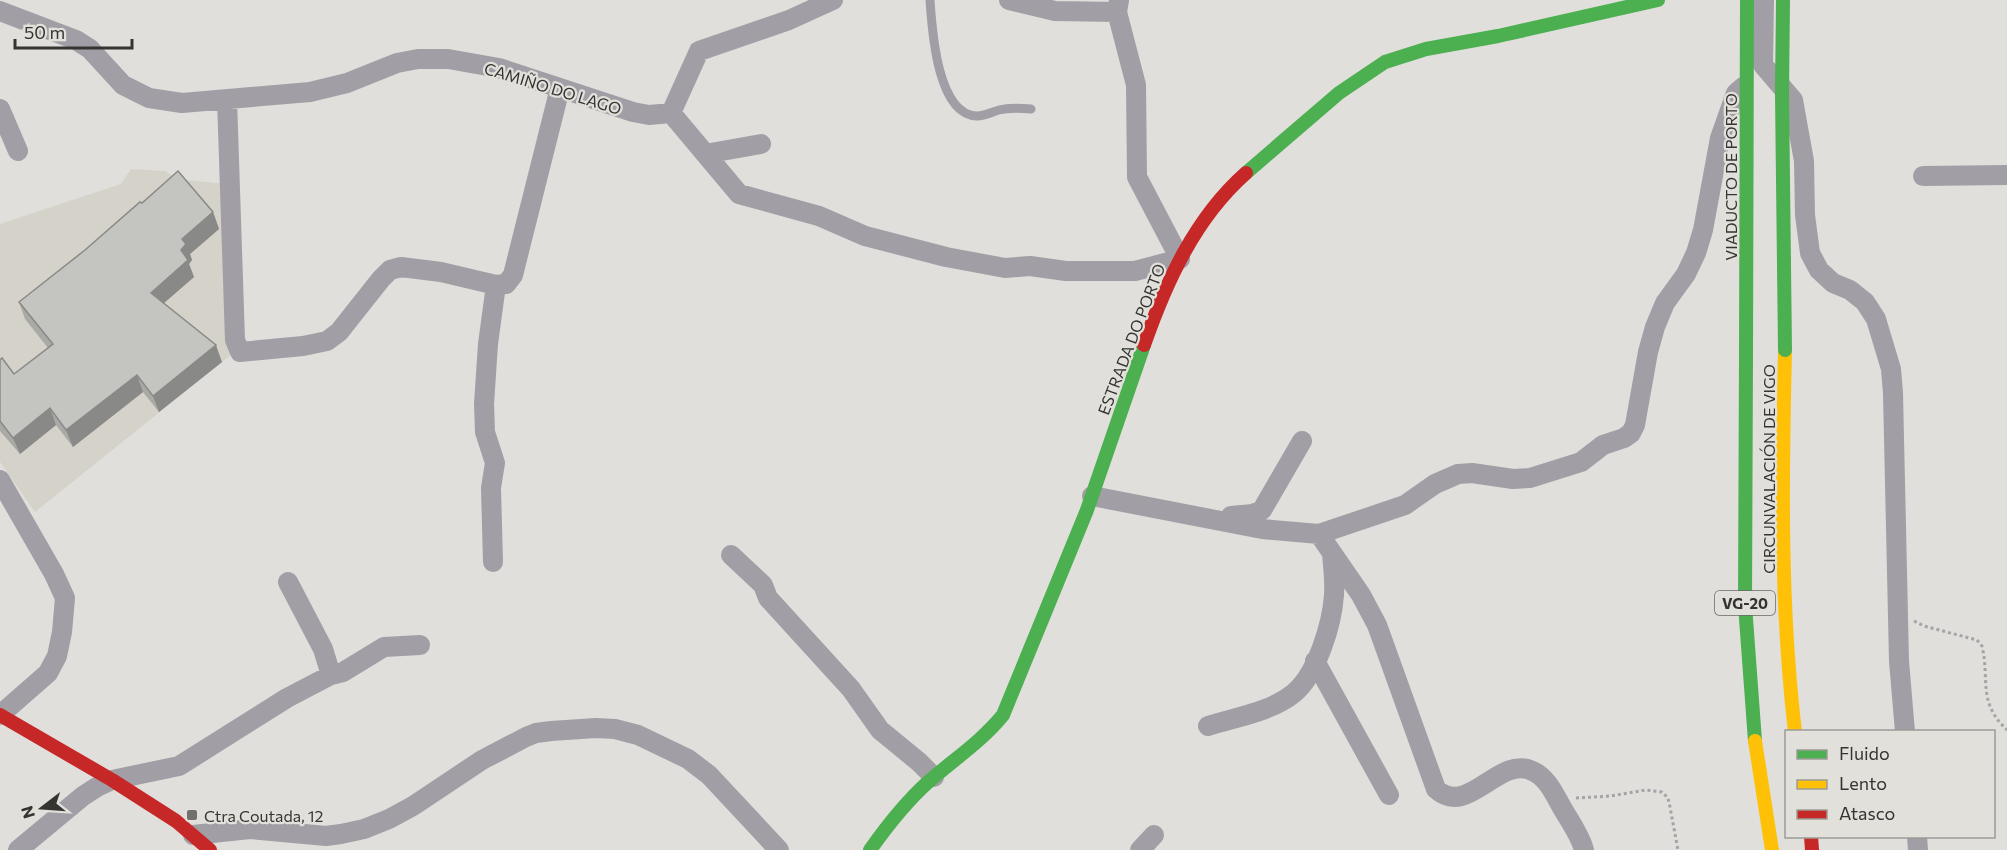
<svg xmlns="http://www.w3.org/2000/svg" width="2007" height="850" font-family="Commissioner,sans-serif">
	<rect width="100%" height="100%" fill="#e0dfdc"/>
	<!-- built -->
	<path fill="#d5d2c9" d="M 131,169 L 165,171 L 177,179 L 226,184 L 232,354 L 35,512 L 0,462 L 0,224 L 121,184 Z"/>
	<g fill="none" stroke-linecap="round" stroke-linejoin="round">
		<!-- path -->
		<path stroke="#a5a3a6" stroke-width="3" stroke-dasharray="3 3" stroke-linecap="butt" d="M 1914,621 L 1924,626 L 1977,640 L 1982,646 C 1990,679 1977,702 2007,730
			M 1576,798 L 1611,796 L 1646,790 L 1662,792 L 1668,798 L 1670,807 L 1678,850"/>
		<!-- lane -->
		<path stroke="#a29ea5" stroke-width="9" d="M 930,0 C 932,29 937,115 977,116 C 985,116 992,112 999,110 C 1010,107 1021,108 1031,109"/>
		<!-- street -->
		<path stroke="#a29ea5" stroke-width="20" d="M 1009,0 L 1055,11 L 1117,12
			M 1764,0 L 1763,65 L 1793,100 L 1804,161 L 1805,215 L 1810,253 L 1819,270 L 1833,283 L 1850,290 L 1865,302 L 1876,319 L 1891,369 L 1893,393 L 1899,661 L 1905,732
			M 0,11 L 76,40 L 90,49 L 123,85 L 149,98 L 182,103 L 310,92 L 347,83 L 397,63 L 418,59 L 448,59 L 499,68 L 633,112 L 649,115 L 671,113
			M 227,99 L 235,340 L 240,352 L 303,346 L 327,341 L 339,332 L 381,279 L 390,270 L 401,267 L 441,272 L 496,285 L 506,284 L 513,275 L 560,88
			M 0,109 L 18,151
			M 671,113 L 739,194 L 819,216 L 865,236 L 946,257 L 1005,268 L 1030,266 L 1066,271 L 1135,271 L 1180,259 L 1137,177 L 1136,85 L 1117,12 L 1119,0
			M 671,113 L 699,51 L 789,20 L 833,0
			M 705,154 L 761,144
			M 1923,176 L 2007,175
			M 0,480 L 54,574 L 65,598 L 62,632 L 57,656 L 48,673 L 0,715
			M 1092,496 L 1262,529 L 1319,534 L 1405,505 L 1435,484 L 1458,474 L 1472,473 L 1513,479 L 1530,478 L 1581,462 L 1603,445 L 1624,438 L 1631,433 L 1635,425 L 1648,352 L 1655,327 L 1665,303 L 1686,274 L 1696,253 L 1703,230 L 1720,138 L 1736,93 L 1743,87
			M 1231,516 L 1253,514 L 1262,510 L 1302,441
			M 1319,534 L 1361,595 L 1377,625 L 1436,789 C 1467,818 1498,757 1530,770 C 1545,775 1553,791 1560,804 C 1568,819 1580,834 1584,850
			M 731,555 L 763,585 L 768,598 L 851,689 L 880,730 L 919,762 L 934,777
			M 493,562 L 491,488 L 495,463 L 485,432 L 484,404 L 488,344 L 496,285
			M 1315,661 L 1389,795
			M 331,675 L 343,672 L 384,647 L 420,645
			M 1208,726 C 1236,717 1271,712 1294,693 C 1317,674 1332,624 1334,595 C 1335,581 1333,567 1332,553
			M 193,835 L 250,829 L 326,836 L 341,834 L 364,829 L 389,819 L 413,806 L 482,760 L 526,737 L 536,733 L 551,731 L 596,728 L 615,729 L 638,735 L 688,759 L 709,775 L 779,850
			M 1917,836 L 1918,850
			M 18,850 L 83,796 L 97,787 L 112,780 L 179,766 L 287,698 L 331,675 L 323,649 L 288,582
			M 1140,850 L 1154,835"/>
		<!-- fast -->
		<path stroke="#4caf50" stroke-width="14" d="M 1246,173 L 1339,93 L 1385,62 L 1426,49 L 1498,36 L 1658,0
			M 1746,354 L 1745,605 L 1755,741
			M 870,850 C 887,826 905,803 927,783 C 953,760 981,742 1003,715 L 1087,510 L 1144,345"/>
		<!-- slow -->
		<path stroke="#ffc107" stroke-width="14" d="M 1785,350 C 1782,478 1780,605 1795,732
			M 1755,741 L 1772,850"/>
		<!-- jam -->
		<path stroke="#c62828" stroke-width="14" d="M 1144,345 C 1166,282 1195,218 1246,173
			M 0,715 L 112,780 L 176,821 L 210,850
			M 1811,836 L 1812,850"/>
		<!-- fast-bridge -->
		<path stroke="#4caf50" stroke-width="14" d="M 1783,0 L 1782,94 L 1785,350
			M 1746,354 L 1747,0"/>
	</g>
	<!-- wall -->
	<path fill="#a9a9a6" d="M 142,203 L 213,212 L 219,229 L 190,254 L 192,260 L 189,264 L 194,277 L 164,303 L 222,362 L 159,412 L 143,392 L 73,447 L 56,425 L 20,454 L 0,431 L 0,360 L 14,374 L 48,348 L 25,319 L 19,302 L 85,250 Z"/>
	<!-- shaded-wall -->
	<path fill="#898987" d="M 213,212 L 219,229 L 190,254 L 192,260 L 189,264 L 194,277 L 157,309 L 151,293 L 181,250 L 182,239 Z
		M 216,345 L 222,362 L 159,412 L 153,396 Z
		M 137,375 L 143,392 L 73,447 L 66,430 Z
		M 50,408 L 56,425 L 20,454 L 13,438 Z"/>
	<!-- building -->
	<path fill="#c4c4c1" stroke="#898987" stroke-width="1.5" d="M 178,171 L 213,212 L 182,239 L 186,244 L 181,250 L 188,260 L 151,293 L 216,345 L 153,396 L 137,375 L 66,430 L 50,408 L 13,438 L 0,421 L 0,360 L 2,358 L 14,374 L 53,344 L 19,302 L 85,250 L 140,202 L 142,203 Z"/>
	<!-- markers -->
	<rect fill="#70706d" stroke="#e2e0da" stroke-width="2" x="186" y="809" width="12" height="12" rx="3"/>
	<g text-anchor="middle" dominant-baseline="central" stroke-width="4.5" stroke-linejoin="round" paint-order="stroke">
		<!-- shield labels -->
		<rect fill="#e2e0da" stroke="#686864" stroke-width="1.5" x="1715" y="591" width="60" height="24" rx="4.5"/>
		<g font-size="15" font-weight="bold" fill="#343431">
			<text x="1745" y="603">VG-20</text>
		</g>
		<!-- street labels -->
		<g font-size="16" fill="#343431" stroke="#e2e0da">
			<text transform="translate(553 88) rotate(17)">CAMIÑO DO LAGO</text>
			<text transform="translate(1730 177) rotate(-90)">VIADUCTO DE PORTO</text>
			<text transform="translate(1131 339) rotate(-69)">ESTRADA DO PORTO</text>
			<text transform="translate(1768 469) rotate(-90)">CIRCUNVALACIÓN DE VIGO</text>
		</g>
		<!-- poi labels -->
		<g font-size="16" fill="#343431" stroke="#e2e0da" text-anchor="start">
			<text x="204" y="815">Ctra Coutada, 12</text>
		</g>
	</g>
	<!-- legend -->
	<rect x="1785" y="730" width="210" height="108" fill="#e2e0da" stroke="#9c9b96" stroke-width="1.5"/>
	<rect x="1797" y="750" width="30" height="9" fill="#4caf50" stroke="#9c9b96" stroke-width="1.5"/>
	<text x="1839" y="760" font-size="18" fill="#343431">Fluido</text>
	<rect x="1797" y="780" width="30" height="9" fill="#ffc107" stroke="#9c9b96" stroke-width="1.5"/>
	<text x="1839" y="790" font-size="18" fill="#343431">Lento</text>
	<rect x="1797" y="810" width="30" height="9" fill="#c62828" stroke="#9c9b96" stroke-width="1.5"/>
	<text x="1839" y="820" font-size="18" fill="#343431">Atasco</text>
	<!-- north arrow -->
	<g transform="translate(42 808) rotate(253)" stroke="#e2e0da" stroke-width="4.5" paint-order="stroke">
	<path d="M0-4.5L10 22L0 15L-10 22Z" fill="#343431"/>
	<text y="-9" font-size="16" font-weight="bold" text-anchor="middle" fill="#343431">N</text>
	</g>
	<!-- scale -->
	<path d="M15 39v9h117v-9" fill="none" stroke="#343431" stroke-width="3"/>
	<text x="24" y="39" font-size="18" fill="#343431" stroke="#e2e0da" stroke-width="4.5" paint-order="stroke">50 m</text>
</svg>
